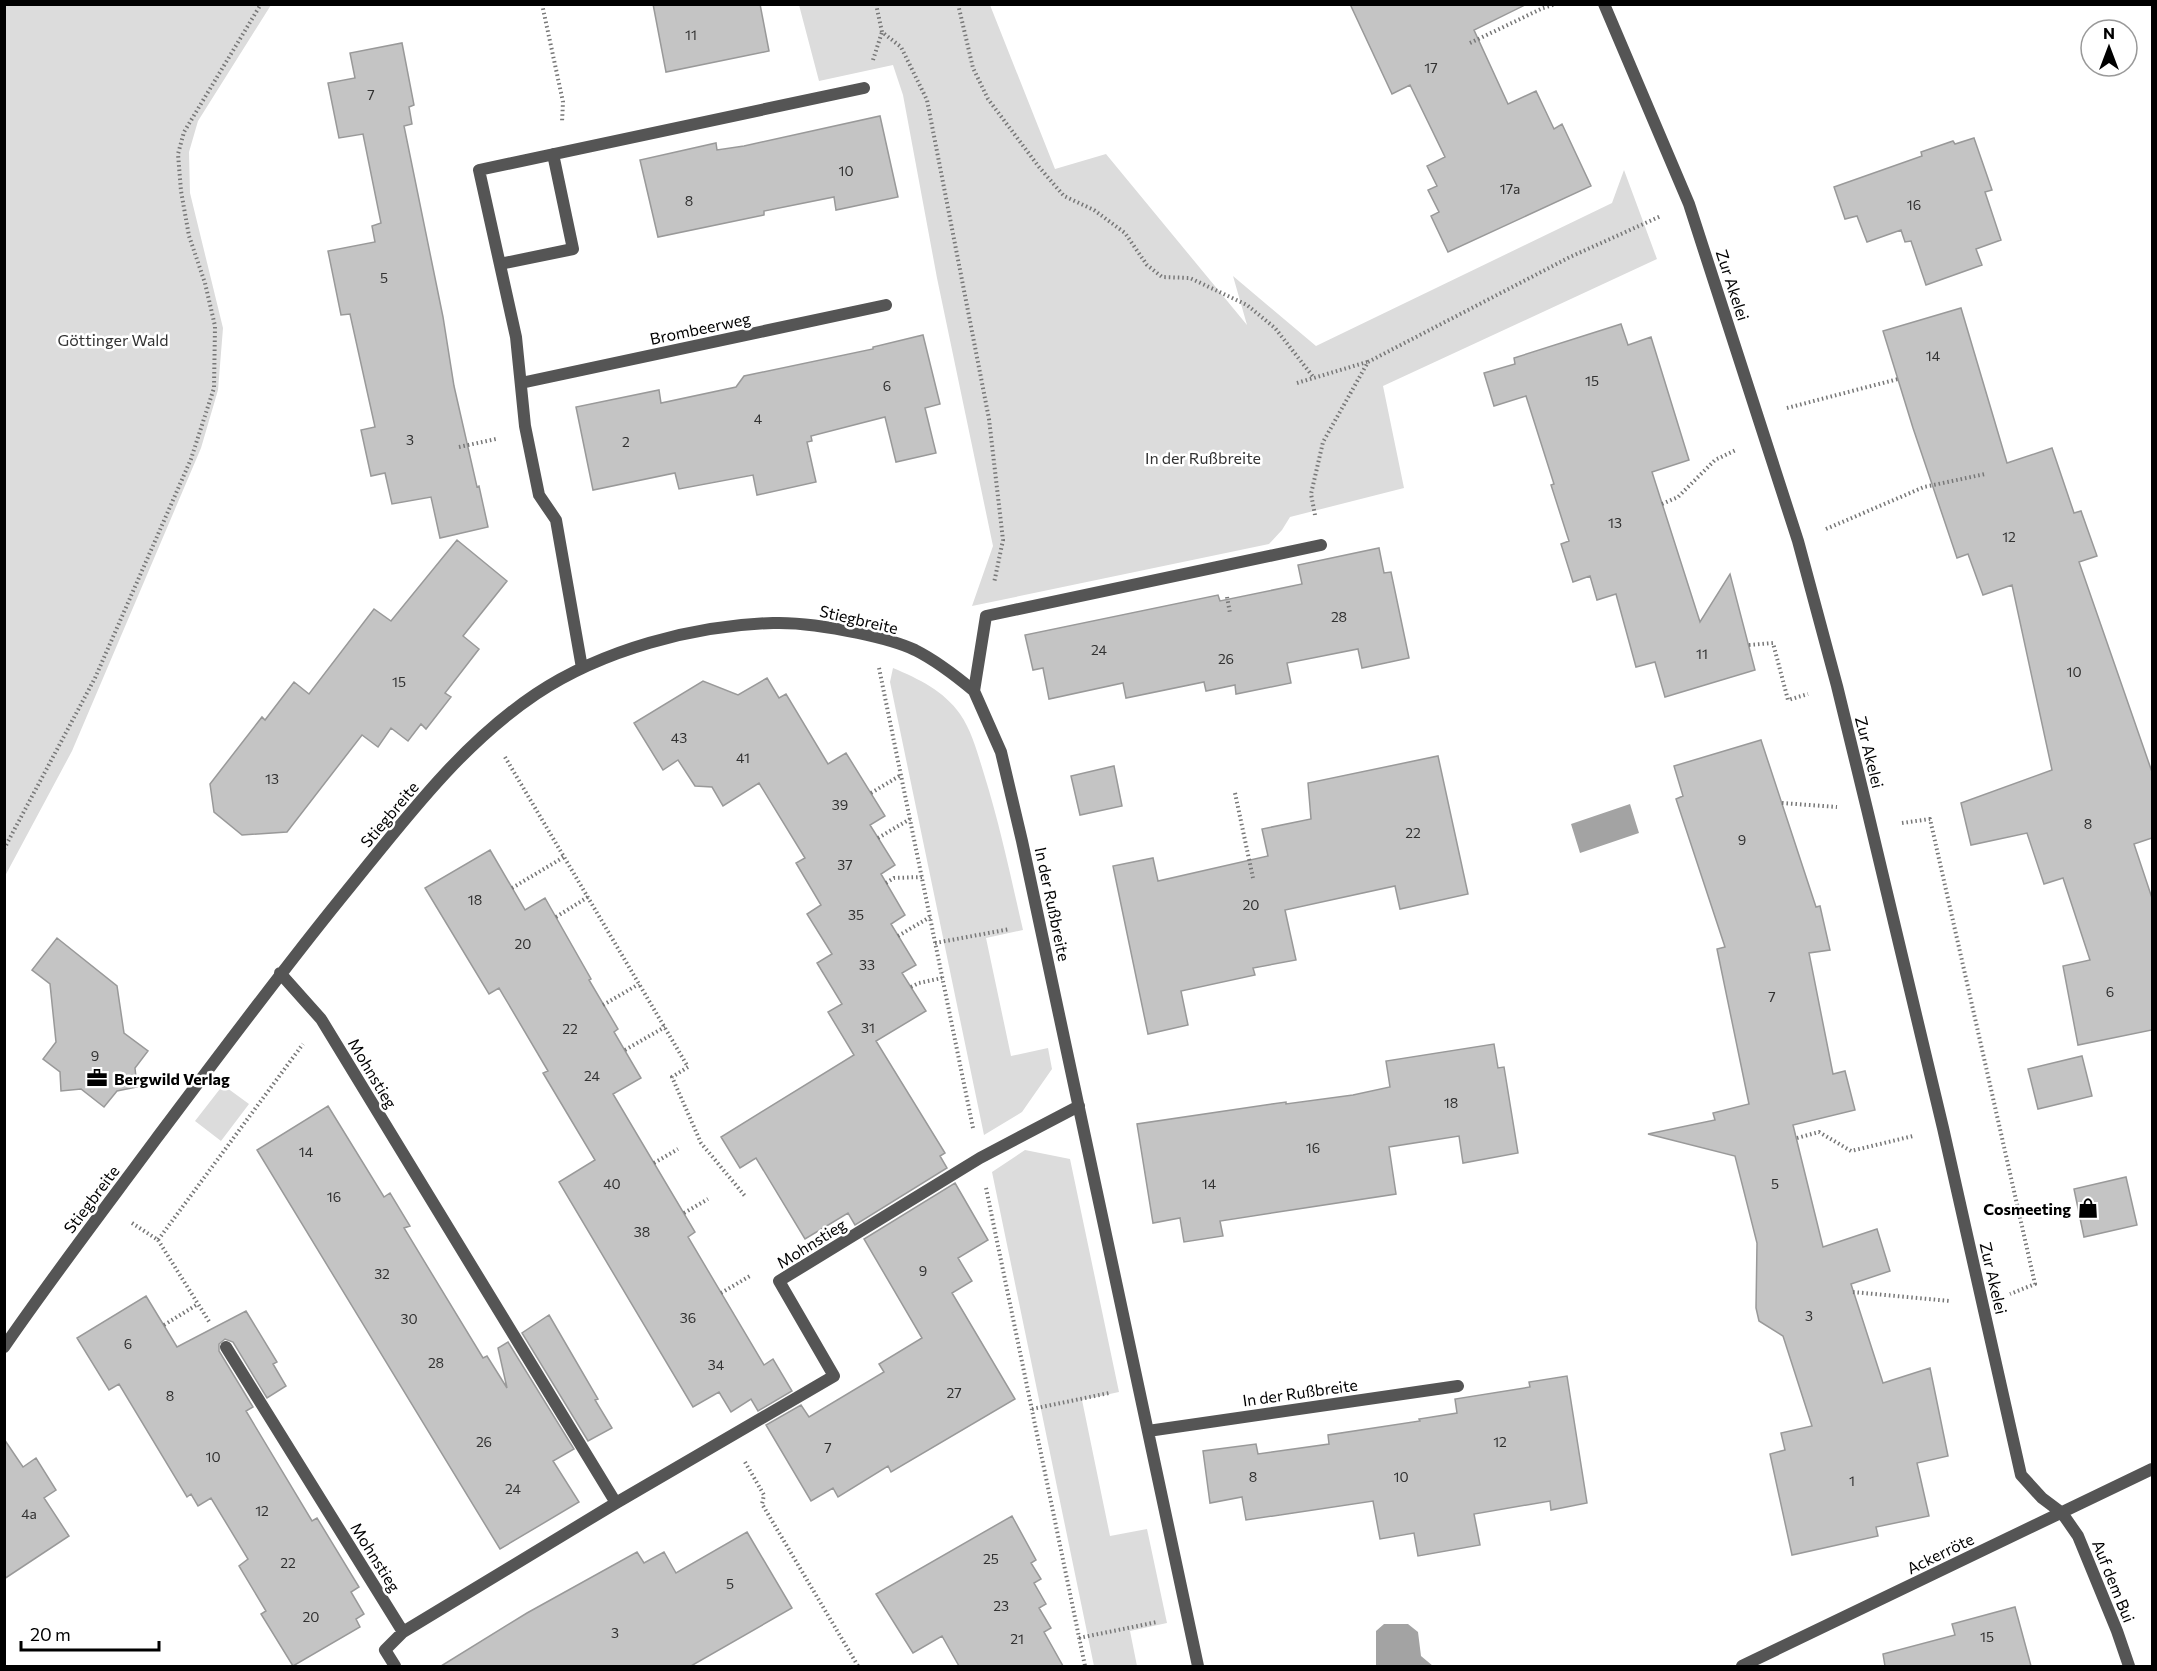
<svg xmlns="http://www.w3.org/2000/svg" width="2157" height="1671" font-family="Commissioner,sans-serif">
	<rect width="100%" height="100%" fill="#fff"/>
	<!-- green -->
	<path fill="#dcdcdc" d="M 5,4 L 271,5 L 198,121 L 189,152 L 190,193 L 223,328 L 218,390 L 201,448 L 72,751 L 5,876 Z
		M 799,5 L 990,5 L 1055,169 L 1106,154 L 1247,325 L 1233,276 L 1316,346 L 1612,203 L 1624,170 L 1657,259 L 1383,386 L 1404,488 L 1290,517 L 1282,530 L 1269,544 L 972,606 L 993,546 L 937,278 L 903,95 L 893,65 L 819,81 Z
		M 893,668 C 919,679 944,691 960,714 C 972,731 978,755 984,774 C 1000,825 1011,878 1023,930 L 986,938 L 1011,1056 L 1048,1048 L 1052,1069 L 1022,1112 L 984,1135 L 890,682 Z
		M 223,1085 L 249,1104 L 221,1141 L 195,1121 Z
		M 1025,1150 L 1070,1159 L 1119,1392 L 1082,1400 L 1110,1536 L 1147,1529 L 1167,1623 L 1130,1631 L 1137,1666 L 1094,1666 L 992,1172 Z"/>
	<!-- water -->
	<path fill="#a3a3a3" d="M 1630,804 L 1639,833 L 1580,853 L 1571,824 Z
		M 1384,1624 L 1408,1624 L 1418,1632 L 1421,1656 L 1433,1666 L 1376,1666 L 1376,1631 Z"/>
	<!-- building -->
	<path fill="#c4c4c4" stroke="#999" stroke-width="1.5" d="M 653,4 L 760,4 L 769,51 L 666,72 Z
		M 1350,4 L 1527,4 L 1474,30 L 1508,104 L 1536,91 L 1554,129 L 1562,124 L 1591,186 L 1448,252 L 1431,216 L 1439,212 L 1428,190 L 1437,186 L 1427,166 L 1445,157 L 1410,85 L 1392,94 Z
		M 402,43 L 414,105 L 409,107 L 412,124 L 404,126 L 443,317 L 454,386 L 477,487 L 479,486 L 488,527 L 440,538 L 431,497 L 392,504 L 385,473 L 371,476 L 361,430 L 375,427 L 350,314 L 341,315 L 328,251 L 375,242 L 372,226 L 381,223 L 363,134 L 339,138 L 328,83 L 355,78 L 350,53 Z
		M 880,116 L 898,197 L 836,210 L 834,197 L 764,211 L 764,215 L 658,237 L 640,160 L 716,143 L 717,150 L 744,146 Z
		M 1974,138 L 1992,190 L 1985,192 L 2001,240 L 1976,249 L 1982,265 L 1926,285 L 1911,241 L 1905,242 L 1901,230 L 1867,242 L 1857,216 L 1845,219 L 1834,187 L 1922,156 L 1921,152 L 1953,141 L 1955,144 Z
		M 1961,308 L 2007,463 L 2052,448 L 2074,513 L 2081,511 L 2097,556 L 2079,562 L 2152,772 L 2152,838 L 2134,844 L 2152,898 L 2152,1030 L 2078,1045 L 2063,966 L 2090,960 L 2063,878 L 2044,884 L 2027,833 L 1971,845 L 1961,803 L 2052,770 L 2012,585 L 1983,595 L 1968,554 L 1957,558 L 1913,428 L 1883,331 Z
		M 1621,324 L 1628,345 L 1651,337 L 1689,460 L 1652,472 L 1700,622 L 1730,574 L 1755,670 L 1665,697 L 1655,662 L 1636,667 L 1616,594 L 1597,600 L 1590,576 L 1573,582 L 1561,544 L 1569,541 L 1551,485 L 1554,484 L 1526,396 L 1494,406 L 1484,373 L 1515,364 L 1514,358 Z
		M 923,335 L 940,404 L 925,408 L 936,453 L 896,462 L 885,417 L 811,436 L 812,441 L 807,442 L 816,482 L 757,495 L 753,475 L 679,489 L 675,473 L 593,490 L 576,407 L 659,390 L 661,403 L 736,387 L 744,376 L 873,349 L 873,347 Z
		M 457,540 L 507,581 L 463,636 L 479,649 L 445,693 L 451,697 L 426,729 L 421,724 L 408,741 L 391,728 L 378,747 L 362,735 L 287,832 L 242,835 L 214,812 L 210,784 L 262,717 L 265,720 L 294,682 L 309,694 L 374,609 L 391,621 Z
		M 1379,548 L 1384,573 L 1391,572 L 1409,658 L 1362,668 L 1358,649 L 1287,663 L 1291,683 L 1236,694 L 1235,685 L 1206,691 L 1204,682 L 1126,698 L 1123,683 L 1049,699 L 1043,668 L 1033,670 L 1025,635 L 1218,595 L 1220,601 L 1302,584 L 1298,565 Z
		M 767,678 L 779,698 L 786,694 L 828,764 L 846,753 L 885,816 L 870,825 L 895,865 L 881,874 L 905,915 L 891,924 L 916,965 L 902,973 L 926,1011 L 876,1041 L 945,1153 L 940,1156 L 947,1168 L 855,1225 L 848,1213 L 805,1239 L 756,1158 L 740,1168 L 721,1137 L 854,1055 L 828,1012 L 842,1004 L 817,963 L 832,954 L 807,914 L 821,905 L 796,863 L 805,858 L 759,783 L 723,806 L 712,787 L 695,786 L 678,760 L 663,770 L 634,723 L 703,681 L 738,695 Z
		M 1761,740 L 1816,907 L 1820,906 L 1830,950 L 1809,953 L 1833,1074 L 1845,1071 L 1855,1110 L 1793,1125 L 1823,1247 L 1877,1229 L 1890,1271 L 1851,1284 L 1883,1383 L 1930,1368 L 1948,1456 L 1917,1463 L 1929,1516 L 1876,1527 L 1878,1536 L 1792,1555 L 1770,1454 L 1785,1450 L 1781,1433 L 1812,1426 L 1783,1336 L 1759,1321 L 1756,1308 L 1757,1243 L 1735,1156 L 1648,1134 L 1715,1120 L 1713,1113 L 1749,1104 L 1717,949 L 1725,947 L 1676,799 L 1683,796 L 1674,766 Z
		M 1438,756 L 1468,894 L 1400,909 L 1395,886 L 1285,910 L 1296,960 L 1253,968 L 1255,975 L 1181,991 L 1188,1025 L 1148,1034 L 1113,866 L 1153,858 L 1158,881 L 1268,856 L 1262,829 L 1311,819 L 1308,783 Z
		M 1114,766 L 1122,806 L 1080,815 L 1071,776 Z
		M 490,850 L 525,910 L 545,898 L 591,979 L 589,980 L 618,1029 L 614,1032 L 641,1078 L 613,1094 L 695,1232 L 688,1237 L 764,1365 L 773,1359 L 792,1391 L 758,1411 L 751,1399 L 731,1412 L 719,1392 L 693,1407 L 559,1182 L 595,1160 L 543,1073 L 548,1071 L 499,988 L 489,994 L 425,888 Z
		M 57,938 L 117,986 L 124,1033 L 148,1051 L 135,1068 L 137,1087 L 117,1091 L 104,1107 L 81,1089 L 61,1091 L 60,1072 L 43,1059 L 56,1042 L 50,984 L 32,970 Z
		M 1494,1044 L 1498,1068 L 1504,1067 L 1518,1153 L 1463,1163 L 1459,1136 L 1389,1147 L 1396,1194 L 1220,1221 L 1223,1236 L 1184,1242 L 1180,1218 L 1153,1223 L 1137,1124 L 1286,1102 L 1286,1104 L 1353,1095 L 1390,1087 L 1386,1061 Z
		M 2082,1056 L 2092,1096 L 2038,1109 L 2028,1069 Z
		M 328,1106 L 384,1197 L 390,1193 L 410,1226 L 404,1228 L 483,1358 L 487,1356 L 507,1388 L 498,1348 L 508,1342 L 574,1449 L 553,1461 L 579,1502 L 500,1549 L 257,1150 Z
		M 2126,1177 L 2137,1225 L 2084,1237 L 2074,1189 Z
		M 955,1183 L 988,1240 L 958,1258 L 972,1281 L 952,1293 L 1015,1399 L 891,1472 L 888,1466 L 838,1497 L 833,1488 L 811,1501 L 766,1425 L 801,1405 L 809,1417 L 884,1372 L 879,1364 L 922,1338 L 864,1239 Z
		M 146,1296 L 177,1347 L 246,1311 L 277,1362 L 273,1364 L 286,1386 L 267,1398 L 233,1342 L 225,1339 L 219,1344 L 219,1351 L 253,1407 L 246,1411 L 312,1521 L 317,1518 L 359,1587 L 351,1592 L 364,1614 L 356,1619 L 360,1627 L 293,1666 L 261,1614 L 266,1611 L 239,1566 L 248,1559 L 211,1498 L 198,1506 L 191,1494 L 187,1497 L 119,1384 L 109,1390 L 77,1338 Z
		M 549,1315 L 598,1399 L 595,1400 L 612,1428 L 588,1441 L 522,1333 Z
		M 1567,1376 L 1587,1503 L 1551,1510 L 1550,1501 L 1474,1514 L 1480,1545 L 1418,1556 L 1414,1533 L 1380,1539 L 1373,1501 L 1246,1520 L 1242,1497 L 1210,1503 L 1203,1451 L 1256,1444 L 1258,1454 L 1329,1444 L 1328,1435 L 1420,1421 L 1419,1419 L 1457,1413 L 1455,1399 L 1530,1387 L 1529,1382 Z
		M 4,1439 L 23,1467 L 36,1458 L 56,1490 L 44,1498 L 69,1536 L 4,1579 Z
		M 1012,1516 L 1036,1560 L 1031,1563 L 1041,1579 L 1034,1583 L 1046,1604 L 1039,1608 L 1051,1628 L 1044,1632 L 1063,1666 L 959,1666 L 942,1636 L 913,1653 L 876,1594 Z
		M 747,1532 L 792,1608 L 691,1666 L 441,1666 L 527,1613 L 637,1552 L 644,1563 L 664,1552 L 676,1573 Z
		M 2015,1607 L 2031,1666 L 1885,1666 L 1883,1654 L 1955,1635 L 1952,1624 Z"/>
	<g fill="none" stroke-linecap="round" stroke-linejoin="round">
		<!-- path -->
		<path stroke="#777" stroke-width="4" stroke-dasharray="1.5 3" stroke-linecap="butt" d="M 542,4 L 563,102 L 562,122
			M 876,4 L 882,32 L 901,47 L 927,100 L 989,419 L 1003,540 L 994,583
			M 958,4 L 973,68 L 988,99 L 1039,167 L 1064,196 L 1094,210 L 1125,233 L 1147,265 L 1162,277 L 1190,278 L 1247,305 L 1275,328 L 1314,378
			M 1470,43 L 1543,8 L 1556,4
			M 873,60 L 882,32
			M 1297,383 L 1367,362
			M 1787,408 L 1898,379
			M 459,447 L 496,439
			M 1662,504 L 1678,497 L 1715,460 L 1736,450
			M 1315,515 L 1311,494 L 1323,442 L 1368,362 L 1570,257 L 1661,216
			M 1826,529 L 1924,487 L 1985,474
			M 1227,597 L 1230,613
			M 1749,645 L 1773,643 L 1788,700 L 1808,694
			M 879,668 L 973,1128
			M 505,757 L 688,1067 L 672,1077 L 701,1143 L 745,1196
			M 871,793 L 901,775
			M 1235,793 L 1253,878
			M 1782,803 L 1837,807
			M 1902,823 L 1930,819 L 2035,1284 L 2010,1294
			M 878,838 L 910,819
			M 4,849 L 95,678 L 191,459 L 214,388 L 215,326 L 205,283 L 189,236 L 181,191 L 178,154 L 184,132 L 261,4
			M 886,883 L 894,878 L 922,877
			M 512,888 L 564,857
			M 556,917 L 588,897
			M 898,936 L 930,917
			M 935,943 L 1010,929
			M 911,987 L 919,983 L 942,978
			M 603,1005 L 639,984
			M 625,1050 L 665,1027
			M 1797,1138 L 1819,1132 L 1851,1151 L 1913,1136
			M 654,1163 L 678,1149
			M 986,1188 L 1085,1666
			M 684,1213 L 708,1199
			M 132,1223 L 158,1240 L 303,1044
			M 158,1240 L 210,1323
			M 1853,1292 L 1950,1301
			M 721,1293 L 750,1276
			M 164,1325 L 198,1304
			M 1032,1409 L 1109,1393
			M 745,1462 L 764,1495 L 762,1504 L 858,1666
			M 1079,1638 L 1157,1622"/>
		<!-- minor -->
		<path stroke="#555" stroke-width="12" d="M 1604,4 L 1689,204 L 1798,541 L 1837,686 L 1867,809 L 1943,1128 L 2021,1475 L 2042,1498 L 2062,1513 L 2078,1536 L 2117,1631 L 2129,1666
			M 500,264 L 573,249 L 553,154
			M 521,383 L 886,305
			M 582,668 L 556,520 L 539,495 L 525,426 L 516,337 L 479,170 L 864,88
			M 280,973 L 321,1019 L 616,1503
			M 4,1347 C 53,1276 105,1208 156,1139 C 217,1058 277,977 341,898 C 400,826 457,747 536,694 C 602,650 694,625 773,623 C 802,622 830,627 858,633 C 877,637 898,642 915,650 C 937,661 956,676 974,691
			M 226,1347 L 403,1632
			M 1148,1431 L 1458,1386
			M 395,1666 L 385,1650 L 403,1632 L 616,1503 L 834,1376 L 779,1281 L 980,1158 L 1079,1106
			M 1198,1666 L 1022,841 L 1001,752 L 974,691 L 986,616 L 1321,545
			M 1742,1666 L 2152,1469"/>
	</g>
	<!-- icons -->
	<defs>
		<g id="office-bare" transform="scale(1.62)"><path d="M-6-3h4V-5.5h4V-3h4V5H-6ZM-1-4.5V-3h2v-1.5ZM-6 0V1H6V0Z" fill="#000" stroke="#fff" stroke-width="2.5" paint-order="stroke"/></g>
		<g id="shop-bare" transform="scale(1.62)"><path d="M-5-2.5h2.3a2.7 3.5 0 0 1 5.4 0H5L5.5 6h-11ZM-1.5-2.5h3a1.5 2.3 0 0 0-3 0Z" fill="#000" stroke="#fff" stroke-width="2.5" paint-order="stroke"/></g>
	</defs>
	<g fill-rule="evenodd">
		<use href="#office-bare" x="97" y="1078"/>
		<use href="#shop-bare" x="2088" y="1208"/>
	</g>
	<g text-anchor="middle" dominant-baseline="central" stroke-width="5" stroke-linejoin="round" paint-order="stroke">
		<!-- number labels -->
		<g font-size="14" fill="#313131">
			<text x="691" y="34">11</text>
			<text x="1431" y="67">17</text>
			<text x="371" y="94">7</text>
			<text x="846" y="170">10</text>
			<text x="1510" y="188">17a</text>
			<text x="689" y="200">8</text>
			<text x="1914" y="204">16</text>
			<text x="384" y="277">5</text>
			<text x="1933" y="355">14</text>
			<text x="1592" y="380">15</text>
			<text x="887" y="385">6</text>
			<text x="758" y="418">4</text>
			<text x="410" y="439">3</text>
			<text x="626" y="441">2</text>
			<text x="1615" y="522">13</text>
			<text x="2009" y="536">12</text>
			<text x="1339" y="616">28</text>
			<text x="1099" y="649">24</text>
			<text x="1702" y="653">11</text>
			<text x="1226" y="658">26</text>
			<text x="2074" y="671">10</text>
			<text x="399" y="681">15</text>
			<text x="679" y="737">43</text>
			<text x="743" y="757">41</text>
			<text x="272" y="778">13</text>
			<text x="840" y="804">39</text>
			<text x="2088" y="823">8</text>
			<text x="1413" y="832">22</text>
			<text x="1742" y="839">9</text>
			<text x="845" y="864">37</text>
			<text x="475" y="899">18</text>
			<text x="1251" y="904">20</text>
			<text x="856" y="914">35</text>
			<text x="523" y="943">20</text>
			<text x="867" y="964">33</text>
			<text x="2110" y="991">6</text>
			<text x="1772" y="996">7</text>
			<text x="868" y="1027">31</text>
			<text x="570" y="1028">22</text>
			<text x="95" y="1055">9</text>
			<text x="592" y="1075">24</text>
			<text x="1451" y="1102">18</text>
			<text x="1313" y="1147">16</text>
			<text x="306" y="1151">14</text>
			<text x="612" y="1183">40</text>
			<text x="1209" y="1183">14</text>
			<text x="1775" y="1183">5</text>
			<text x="334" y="1196">16</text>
			<text x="642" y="1231">38</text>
			<text x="923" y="1270">9</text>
			<text x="382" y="1273">32</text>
			<text x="1809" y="1315">3</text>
			<text x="688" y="1317">36</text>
			<text x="409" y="1318">30</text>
			<text x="128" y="1343">6</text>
			<text x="436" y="1362">28</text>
			<text x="716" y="1364">34</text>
			<text x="954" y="1392">27</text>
			<text x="170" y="1395">8</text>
			<text x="484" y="1441">26</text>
			<text x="1500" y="1441">12</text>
			<text x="828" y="1447">7</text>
			<text x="213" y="1456">10</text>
			<text x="1253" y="1476">8</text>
			<text x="1401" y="1476">10</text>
			<text x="1852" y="1480">1</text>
			<text x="513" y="1488">24</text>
			<text x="262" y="1510">12</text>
			<text x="29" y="1513">4a</text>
			<text x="991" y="1558">25</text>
			<text x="288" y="1562">22</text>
			<text x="730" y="1583">5</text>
			<text x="1001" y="1605">23</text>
			<text x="311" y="1616">20</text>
			<text x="615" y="1632">3</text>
			<text x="1987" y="1636">15</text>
			<text x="1017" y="1638">21</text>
		</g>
		<!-- street labels -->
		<g font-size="16" fill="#000" stroke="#fff">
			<text transform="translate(1733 285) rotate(72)">Zur Akelei</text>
			<text transform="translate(700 328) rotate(-12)">Brombeerweg</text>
			<text transform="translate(859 619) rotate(13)">Stiegbreite</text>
			<text transform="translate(1870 752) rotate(76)">Zur Akelei</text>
			<text transform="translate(389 814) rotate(-50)">Stiegbreite</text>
			<text transform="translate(1053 904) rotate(78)">In der Rußbreite</text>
			<text transform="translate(373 1073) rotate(59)">Mohnstieg</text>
			<text transform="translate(91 1199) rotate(-53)">Stiegbreite</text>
			<text transform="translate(811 1243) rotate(-32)">Mohnstieg</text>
			<text transform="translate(1994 1278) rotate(77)">Zur Akelei</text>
			<text transform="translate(1300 1392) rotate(-8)">In der Rußbreite</text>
			<text transform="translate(1940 1553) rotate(-26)">Ackerröte</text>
			<text transform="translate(376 1557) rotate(58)">Mohnstieg</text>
			<text transform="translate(2114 1581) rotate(68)">Auf dem Bui</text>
		</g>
		<!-- park labels -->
		<g font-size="16" fill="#333" stroke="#fff">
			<text x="113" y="339">Göttinger Wald</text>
			<text x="1203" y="457">In der Rußbreite</text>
		</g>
		<!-- poi labels -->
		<g font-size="16" font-weight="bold" fill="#000" stroke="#fff" text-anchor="start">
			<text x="114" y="1078">Bergwild Verlag</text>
			<text x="2071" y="1208" text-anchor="end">Cosmeeting</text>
		</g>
	</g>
	<!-- border -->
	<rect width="2157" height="1671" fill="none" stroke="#000000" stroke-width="12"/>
	<!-- north arrow -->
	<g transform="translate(2109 48)"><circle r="28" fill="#ffffff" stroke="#999999" stroke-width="1.5"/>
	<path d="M0-4.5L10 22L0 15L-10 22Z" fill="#000000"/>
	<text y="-9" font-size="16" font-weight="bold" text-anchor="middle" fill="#000000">N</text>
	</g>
	<!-- scale -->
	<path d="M21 1641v9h138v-9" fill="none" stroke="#000000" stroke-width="3"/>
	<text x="30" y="1641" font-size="18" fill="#000000" stroke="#ffffff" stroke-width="4.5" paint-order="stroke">20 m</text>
</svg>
